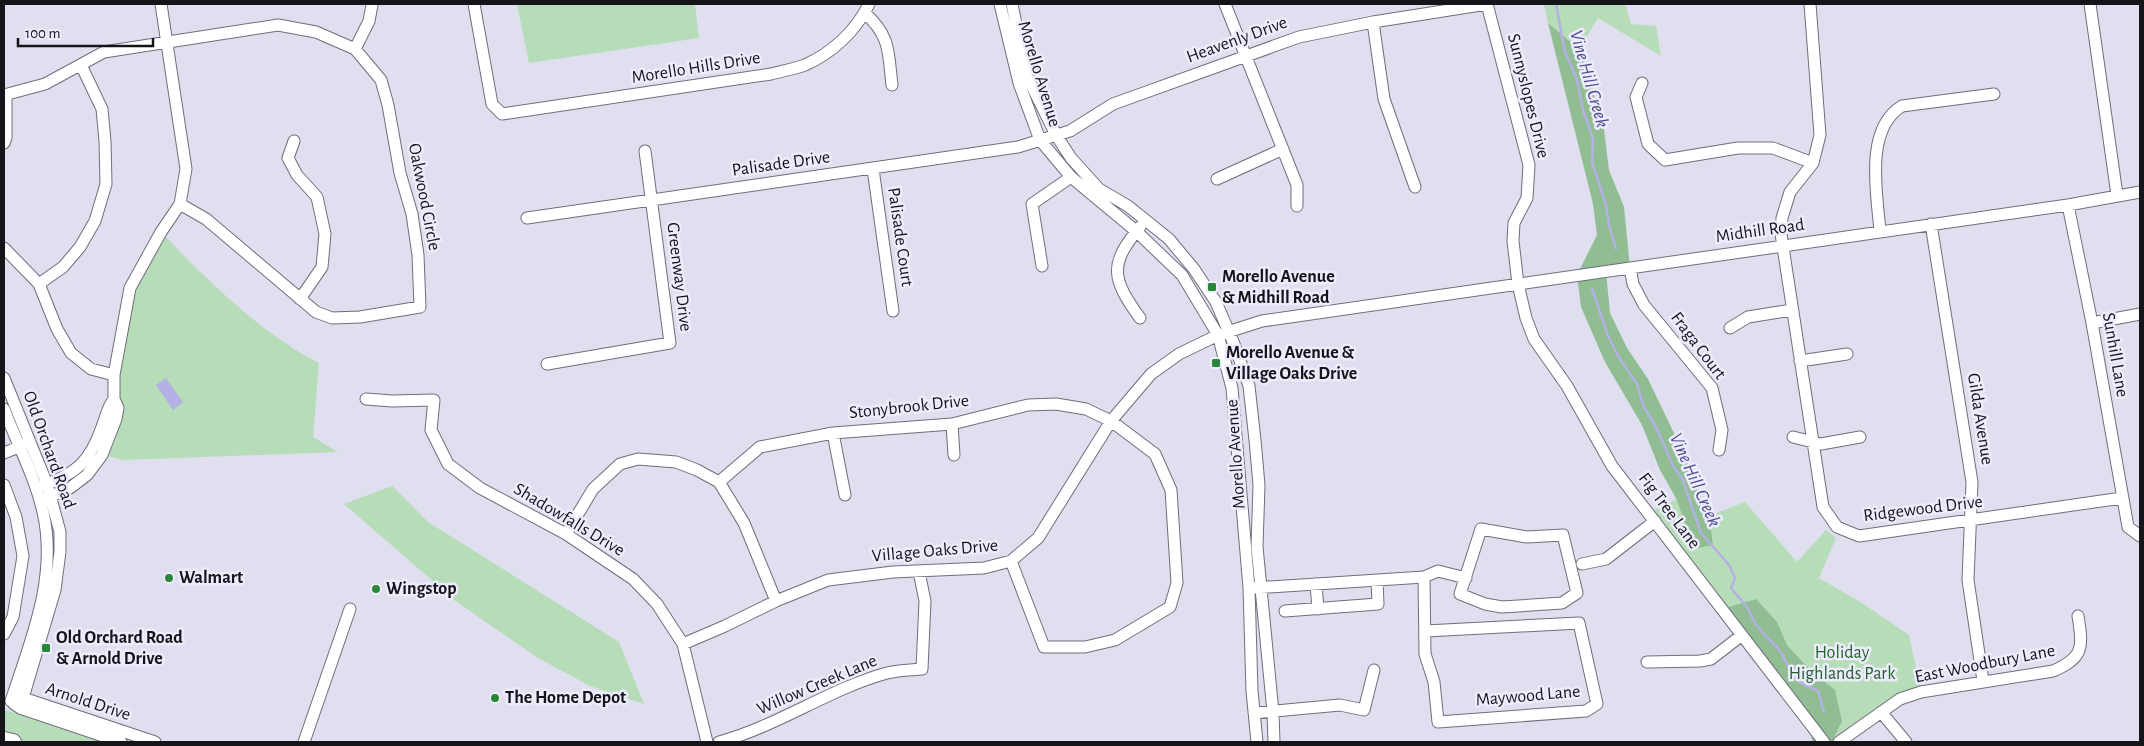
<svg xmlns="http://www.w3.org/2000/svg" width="2144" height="746" font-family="'Alegreya Sans',sans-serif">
	<rect width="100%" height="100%" fill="#dfdfef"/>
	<!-- green -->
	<path fill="#b7dcb8" d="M 517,4 L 695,4 L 699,38 L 529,63 Z
		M 1544,4 L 1625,4 L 1631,24 L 1656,26 L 1661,56 L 1598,18 L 1579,49 L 1548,23 Z
		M 161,232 C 206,279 261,334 319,363 L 313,437 L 338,452 L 124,460 L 102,455 L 114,399 L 130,288 Z
		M 392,486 L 428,522 L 619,642 L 644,704 L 590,686 L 538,658 L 457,602 L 344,504 Z
		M 1688,494 L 1701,522 L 1709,516 L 1745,502 L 1797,562 L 1826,530 L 1836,538 L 1819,578 L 1862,603 L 1909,635 L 1921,692 L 1839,742 L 1824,742 L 1648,513 Z
		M 4,710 L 18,714 L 105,742 L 13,742 L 4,740 Z"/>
	<!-- forest -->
	<path fill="#91bd93" d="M 1548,23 L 1579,49 L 1591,74 L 1596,108 L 1604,130 L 1609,170 L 1624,207 L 1630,268 L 1606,272 L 1610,313 L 1627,348 L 1648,379 L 1684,454 L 1709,516 L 1713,545 L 1698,548 L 1687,530 L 1677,500 L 1660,470 L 1642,425 L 1605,362 L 1581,307 L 1577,275 L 1597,235 L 1593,204 Z
		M 1756,599 L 1777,622 L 1787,645 L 1811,671 L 1835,690 L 1842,721 L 1832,742 L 1812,742 L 1811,725 L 1722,609 Z"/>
	<!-- water -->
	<path fill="#b3b1e6" d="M 166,378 L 183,402 L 173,410 L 156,385 Z"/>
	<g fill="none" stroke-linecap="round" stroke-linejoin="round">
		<!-- stream -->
		<path stroke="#b3b1e6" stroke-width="2.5" d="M 1556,4 L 1565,52 L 1577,80 L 1583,110 L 1593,139 L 1592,162 L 1606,205 L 1609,225 L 1616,249
			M 1592,289 L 1608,336 L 1618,356 L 1637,384 L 1643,405 L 1657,429 L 1673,466 L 1682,478 L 1701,533 L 1729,565 L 1735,578 L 1731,588 L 1747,607 L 1756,625 L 1781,652 L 1790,670 L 1799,682 L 1818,691 L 1824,712"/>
		<!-- minor casing -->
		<g stroke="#6e6e7c" stroke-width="13">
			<path id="minor" d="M 474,4 L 492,104 L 502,114 L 771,74 C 782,71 794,69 805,65 C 832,53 856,31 869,4
				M 1000,4 L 1019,83 L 1040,140 L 1071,177 L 1136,231 L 1182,275 L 1218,335 L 1232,388 L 1249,588 L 1252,691 L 1257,742
				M 1012,4 L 1026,74 L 1056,135 L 1071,158 L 1099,189 L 1128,206 L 1169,239 L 1194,269 L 1216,302 L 1234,344 L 1249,386 L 1255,440 L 1259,485 L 1257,547 L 1273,712 L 1274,742
				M 1225,4 L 1297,185 L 1297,206
				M 1487,4 L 1529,165 L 1527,198 L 1514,223 L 1513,241 L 1518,284 L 1526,318 L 1534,339 L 1567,386 L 1612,466 L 1824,742
				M 1810,4 L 1820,135 L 1813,163 L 1790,192 L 1782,218 L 1781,234 L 1823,507 L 1837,527 L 1859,536 L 2122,498
				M 2090,4 L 2117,195
				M 865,13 C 891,37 888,52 892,85
				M 1373,22 L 1384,99 L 1415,187
				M 355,49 L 369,21 L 372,5
				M 1642,83 L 1636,97 L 1648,144 L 1665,160 L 1738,148 L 1773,148 L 1813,163
				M 4,95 L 45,84 L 104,52 L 278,25 L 316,32 L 355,49 L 381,80 L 388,105 L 400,173 L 412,214 L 418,255 L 420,307 L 360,317 L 332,318 L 316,312 L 206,219 L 180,204
				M 294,141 L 288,158 L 297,175 L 317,197 L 325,234 L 322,267 L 300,299
				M 4,143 L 6,138 L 6,96
				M 873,169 L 893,311
				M 1217,179 L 1283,149
				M 2068,205 L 2092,323 L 2128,527 L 2140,536
				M 527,218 L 1018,147 L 1070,131 L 1113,104 L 1299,37 L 1373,22 L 1487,4
				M 1931,224 L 1972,482 L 1968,580 L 1983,681
				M 1140,227 C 1108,265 1112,279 1140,318
				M 1880,231 C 1877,194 1864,129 1902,106 L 1994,94
				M 4,248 L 39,284 L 57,329 L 71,353 L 91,369 L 114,375
				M 1042,266 L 1032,204 L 1071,177
				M 1630,268 L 1633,284 L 1644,305 L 1712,388 L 1722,430 L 1719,450
				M 39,284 L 63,267 L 80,247 L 95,221 L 106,184 L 105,141 L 102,109 L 81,65
				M 2092,323 L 2140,314
				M 1730,328 L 1748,317 L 1792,310
				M 1800,361 L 1847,354
				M 547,364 L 670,343 L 645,151
				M 4,378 L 47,484 L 60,532 L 60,552 L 55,590 L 20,708
				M 366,399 L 392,401 L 434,400 L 431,430 L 448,464 L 480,488 L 566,534 L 633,579 L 657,604 L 683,644 L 707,742
				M 4,409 C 17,443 35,477 43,512 C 58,577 31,640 11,701
				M 952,424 L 954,455
				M 833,433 L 845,495
				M 1793,437 L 1821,444 L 1860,437
				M 4,453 L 26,444
				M 719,482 L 760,447 L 833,433 L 952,424 L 1028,405 L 1056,404 L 1086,409 L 1111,421 L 1155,454 L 1171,490 L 1177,583 L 1170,607 L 1115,640 L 1085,647 L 1044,647 L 1011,561
				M 4,485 L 16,517 L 23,556 L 13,617 L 4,634
				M 41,486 C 75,475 90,462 102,427 C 106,417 107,408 114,399
				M 40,501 L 70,488 L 87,475 L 102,455 L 116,419 L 118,408 L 114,399 L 114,375 L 130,288 L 161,232 L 180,204 L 186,169 L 161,4
				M 1481,529 L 1527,537 L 1563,535 L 1577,593 L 1562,603 L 1502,607 L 1485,604 L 1460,594 Z
				M 566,534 L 593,489 L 620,464 L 638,459 L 676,462 L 697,470 L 719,482 L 744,523 L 776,601
				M 1582,564 L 1606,559 L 1655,521
				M 1424,577 L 1425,654 L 1434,682 L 1438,722 L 1586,711 L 1597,704 L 1579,623 L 1426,631
				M 1316,584 L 1318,609
				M 1253,588 L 1424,577 L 1438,571 L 1466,578
				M 1285,611 L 1378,604 L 1377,581
				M 683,644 L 725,626 L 776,601 L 828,580 L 893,572 L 984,568 L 1011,561 L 1038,538 L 1111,421 L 1151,374 L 1179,354 L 1218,335 L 1262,321 L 2068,205 L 2140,192
				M 1647,662 L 1700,661 L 1711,659 L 1742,635
				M 17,700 L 23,698 L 155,742
				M 14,704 L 20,708 L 121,742
				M 1881,712 L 1906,742
				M 1254,713 L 1340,705 L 1364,710 L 1374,670
				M 304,742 L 350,609
				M 719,742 C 778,726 829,689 887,673 C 898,670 911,670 922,669 L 925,601 L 919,572
				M 1839,742 L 1900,699 L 1921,692 L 2053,671 C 2084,658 2083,647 2078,616"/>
		</g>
		<!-- highway casing -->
		<g stroke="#6e6e7c" stroke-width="18">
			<path id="highway" d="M 4,740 L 13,742"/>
		</g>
		<!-- minor -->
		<use href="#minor" stroke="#fff" stroke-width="11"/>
		<!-- highway -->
		<use href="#highway" stroke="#fff" stroke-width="16"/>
	</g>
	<!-- markers -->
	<g fill="#298638" stroke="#ececfd" stroke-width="2">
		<rect x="1207" y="282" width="10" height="10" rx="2.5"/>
		<rect x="1211" y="358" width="10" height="10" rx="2.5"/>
		<circle cx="169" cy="578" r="5"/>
		<circle cx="376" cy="589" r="5"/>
		<rect x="41" y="643" width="10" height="10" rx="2.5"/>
		<circle cx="495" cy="698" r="5"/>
	</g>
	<g text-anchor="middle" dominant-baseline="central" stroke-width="5" stroke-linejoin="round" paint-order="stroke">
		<!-- street labels -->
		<g font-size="18" fill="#141419" stroke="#ececfd">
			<text transform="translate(1237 40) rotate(-20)">Heavenly Drive</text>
			<text transform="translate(696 68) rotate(-9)">Morello Hills Drive</text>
			<text transform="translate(1039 74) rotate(73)">Morello Avenue</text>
			<text transform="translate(1528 96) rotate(76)">Sunnyslopes Drive</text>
			<text transform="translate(781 164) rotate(-8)">Palisade Drive</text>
			<text transform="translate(424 197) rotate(79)">Oakwood Circle</text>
			<text transform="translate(1760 231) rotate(-8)">Midhill Road</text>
			<text transform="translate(900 237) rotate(82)">Palisade Court</text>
			<text transform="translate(679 277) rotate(83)">Greenway Drive</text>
			<text transform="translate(1698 346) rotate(53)">Fraga Court</text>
			<text transform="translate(2115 355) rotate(80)">Sunhill Lane</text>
			<text transform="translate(909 407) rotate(-6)">Stonybrook Drive</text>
			<text transform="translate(1980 419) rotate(81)">Gilda Avenue</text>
			<text transform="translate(49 450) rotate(70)">Old Orchard Road</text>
			<text transform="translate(1236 454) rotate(-94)">Morello Avenue</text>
			<text transform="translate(1923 509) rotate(-7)">Ridgewood Drive</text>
			<text transform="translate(1669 511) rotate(53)">Fig Tree Lane</text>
			<text transform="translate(569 520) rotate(31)">Shadowfalls Drive</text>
			<text transform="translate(935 551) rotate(-5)">Village Oaks Drive</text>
			<text transform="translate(1985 664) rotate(-11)">East Woodbury Lane</text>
			<text transform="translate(817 685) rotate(-23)">Willow Creek Lane</text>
			<text transform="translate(1528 696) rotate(-5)">Maywood Lane</text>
			<text transform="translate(88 702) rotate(18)">Arnold Drive</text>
		</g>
		<!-- poi labels -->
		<g font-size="18" font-weight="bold" fill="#141419" stroke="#ececfd" text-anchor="start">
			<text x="1222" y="277">Morello Avenue<tspan x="1222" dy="21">&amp; Midhill Road</tspan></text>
			<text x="1226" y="353">Morello Avenue &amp;<tspan x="1226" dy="21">Village Oaks Drive</tspan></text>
			<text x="179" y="578">Walmart</text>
			<text x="386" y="589">Wingstop</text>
			<text x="56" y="638">Old Orchard Road<tspan x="56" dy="21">&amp; Arnold Drive</tspan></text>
			<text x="505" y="698">The Home Depot</text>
		</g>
		<!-- park labels -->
		<g font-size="18" fill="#23602b" stroke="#ececfd">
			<text x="1842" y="653">Holiday<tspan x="1842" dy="21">Highlands Park</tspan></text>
		</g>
		<!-- water labels -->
		<g font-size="19" font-style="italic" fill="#50498b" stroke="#ececfd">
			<text transform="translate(1589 79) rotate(74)">Vine Hill Creek</text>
			<text transform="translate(1695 480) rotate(66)">Vine Hill Creek</text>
		</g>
	</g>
	<!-- border -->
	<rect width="2144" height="746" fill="none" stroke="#141419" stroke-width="10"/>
	<!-- scale -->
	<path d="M18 38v8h135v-8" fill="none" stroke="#141419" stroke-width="2.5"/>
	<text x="25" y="38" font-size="15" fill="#141419" stroke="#ececfd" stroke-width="4" paint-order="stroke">100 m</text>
</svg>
